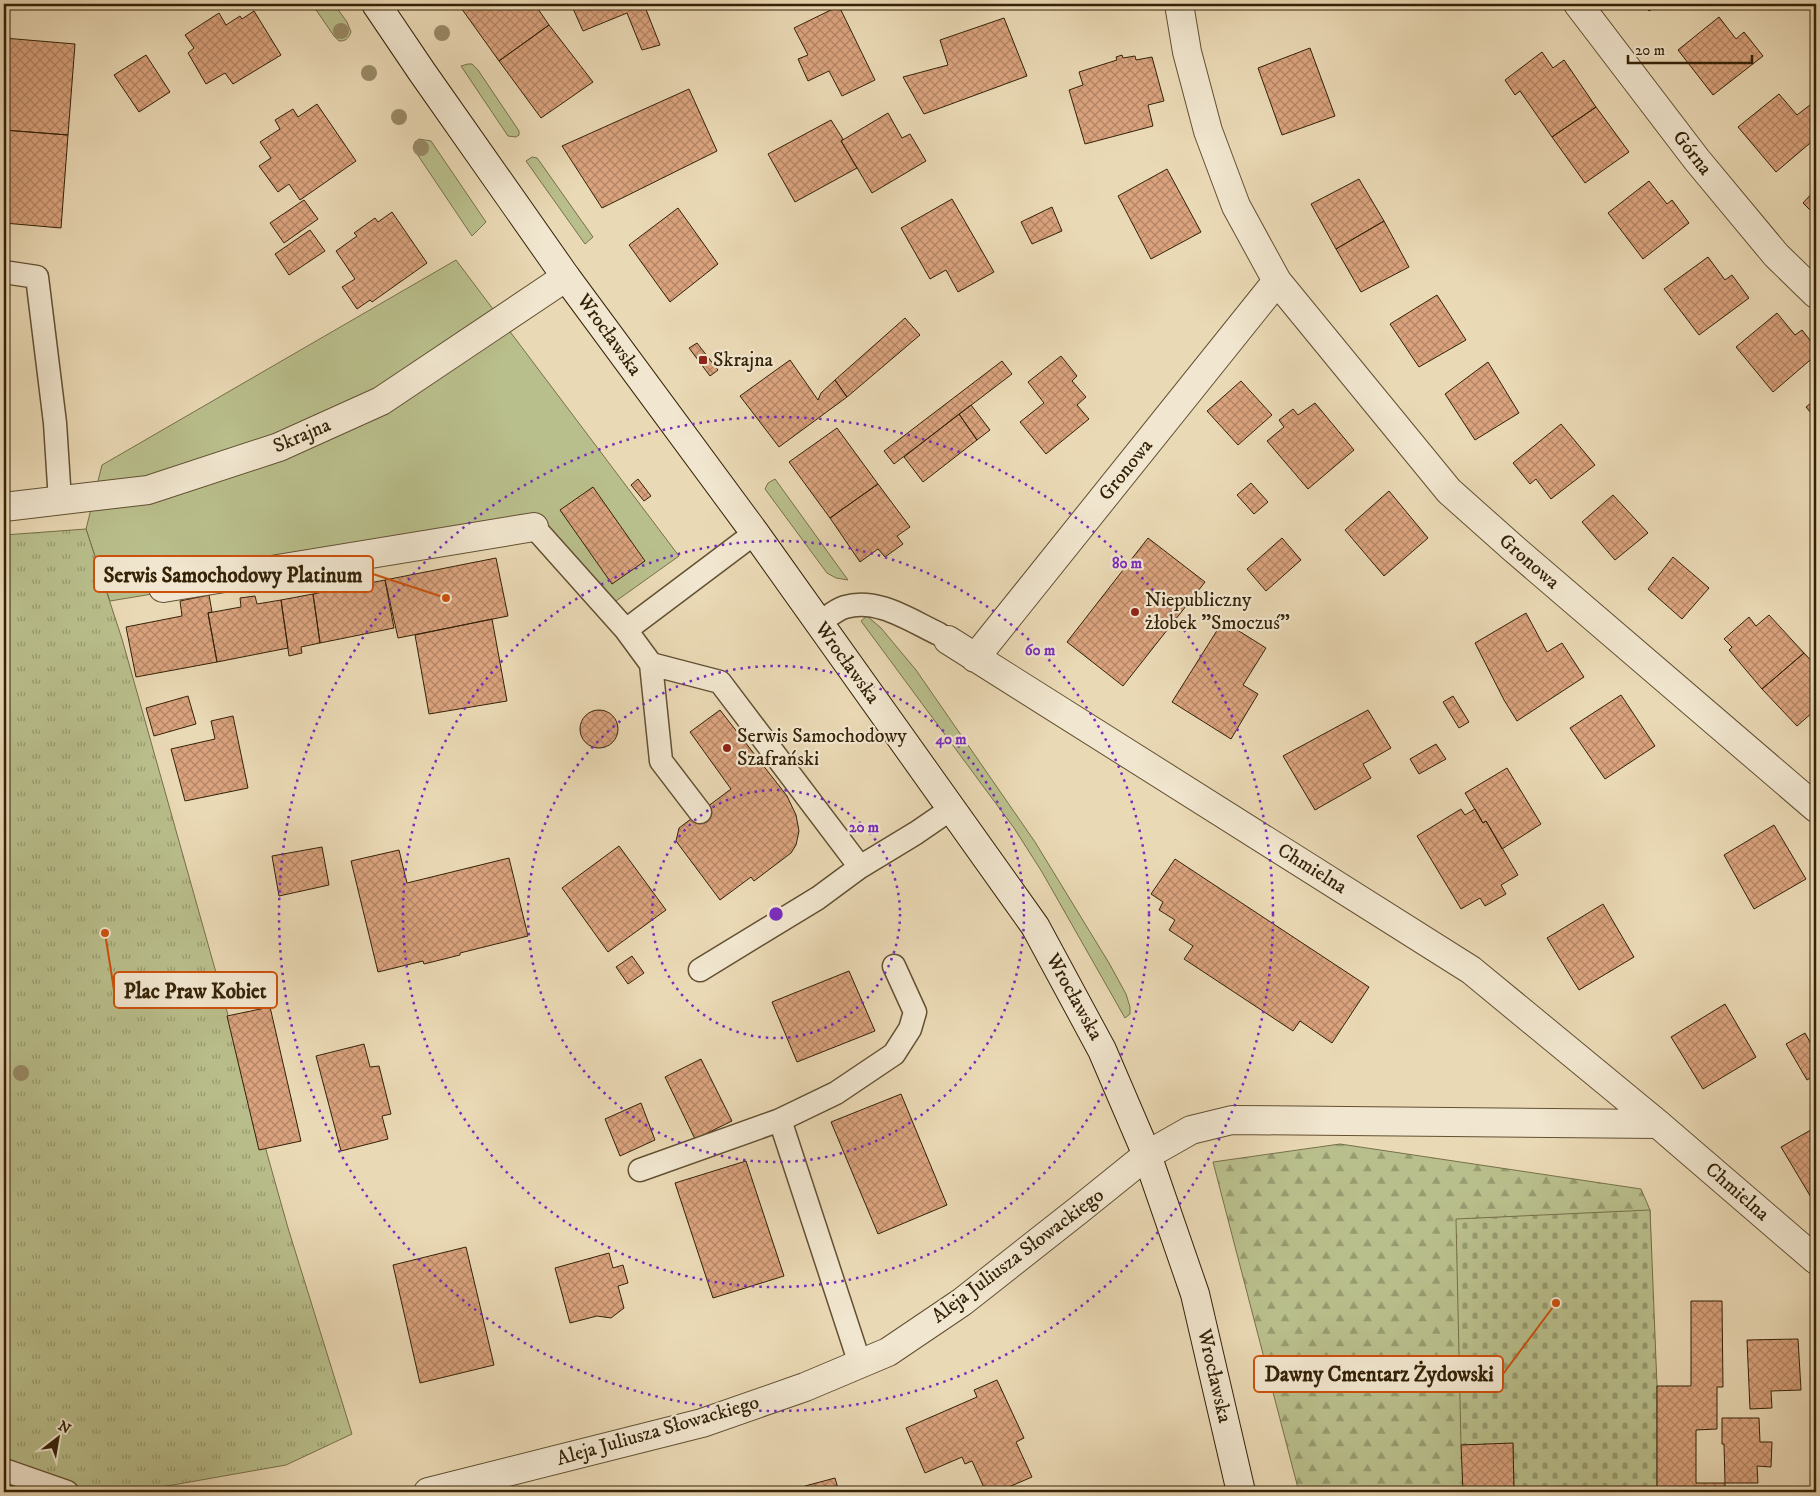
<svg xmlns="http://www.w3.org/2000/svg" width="1820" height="1496" font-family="'IM FELL DW Pica',serif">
	<defs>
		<pattern id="forest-firs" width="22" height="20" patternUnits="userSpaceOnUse" patternTransform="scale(1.25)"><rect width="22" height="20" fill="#b9bf8c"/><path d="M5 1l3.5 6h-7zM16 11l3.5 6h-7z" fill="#979b70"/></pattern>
		<pattern id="cemetery-stones" width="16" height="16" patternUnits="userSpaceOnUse" patternTransform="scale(1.25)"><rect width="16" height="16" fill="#b9bf8c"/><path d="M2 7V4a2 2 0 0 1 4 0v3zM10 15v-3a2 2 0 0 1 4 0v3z" fill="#979b70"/></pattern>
		<pattern id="park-tufts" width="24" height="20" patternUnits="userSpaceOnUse" patternTransform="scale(1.25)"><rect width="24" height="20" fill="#b9bf8c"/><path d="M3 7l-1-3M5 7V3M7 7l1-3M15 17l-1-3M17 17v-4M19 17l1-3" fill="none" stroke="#979b70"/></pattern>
		<pattern id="building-cross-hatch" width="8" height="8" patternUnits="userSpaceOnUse" patternTransform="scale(1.25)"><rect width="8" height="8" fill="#daa37e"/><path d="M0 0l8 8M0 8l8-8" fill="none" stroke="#b28465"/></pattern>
	</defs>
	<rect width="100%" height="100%" fill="#ead9b5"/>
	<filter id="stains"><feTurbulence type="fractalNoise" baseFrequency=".004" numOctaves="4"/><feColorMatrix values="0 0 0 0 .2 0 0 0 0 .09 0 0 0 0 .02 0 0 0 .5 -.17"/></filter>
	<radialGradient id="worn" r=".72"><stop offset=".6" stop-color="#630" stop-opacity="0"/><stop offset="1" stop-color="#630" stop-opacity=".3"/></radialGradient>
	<!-- green -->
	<path fill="#b9bf8c" stroke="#76704a" d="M 312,4 L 334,4 L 347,22 L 351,32 C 348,39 346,41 339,41 L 334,36 Z
		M 468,64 L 472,64 L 478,70 L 519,131 L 519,135 L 516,137 L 508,136 L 461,66 Z
		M 419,139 L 431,141 L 486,222 L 472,236 L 413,148 L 415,142 Z
		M 532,157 L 537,158 L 540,162 L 593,237 L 585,244 L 526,161 Z
		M 456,260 L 679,556 L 616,601 L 541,530 L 110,601 L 86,529 L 102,465 Z
		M 775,479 L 848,580 L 836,578 L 827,573 L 765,489 L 768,483 Z
		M 867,616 L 881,628 L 916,670 L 1035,842 L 1109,963 L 1126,994 L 1130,1007 L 1130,1014 L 1125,1018 L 1042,872 L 1014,828 L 861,621 Z"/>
	<!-- forest -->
	<path fill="url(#forest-firs)" stroke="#76704a" d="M 1340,1144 L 1641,1189 L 1650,1210 L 1657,1492 L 1299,1492 L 1213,1162 Z"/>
	<!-- cemetery -->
	<path fill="url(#cemetery-stones)" stroke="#76704a" d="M 1650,1210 L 1657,1386 L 1657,1492 L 1514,1492 L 1513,1444 L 1461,1445 L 1456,1219 Z"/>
	<!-- park -->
	<path fill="url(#park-tufts)" stroke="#76704a" d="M 86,529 L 122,639 L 288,1228 L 352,1434 L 286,1465 L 133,1492 L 4,1492 L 4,535 Z"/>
	<!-- building -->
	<path fill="url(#building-cross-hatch)" stroke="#342207" d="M 460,4 L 536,4 L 536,6 L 549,25 L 499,61 L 459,5 Z
		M 571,4 L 653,4 L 645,7 L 660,45 L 642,50 L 627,13 L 583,31 Z
		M 1644,4 L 1660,4 L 1649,11 Z
		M 839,6 L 875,80 L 842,96 L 829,71 L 808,81 L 798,59 L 808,55 L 794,28 Z
		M 254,11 L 281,55 L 233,84 L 225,73 L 206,84 L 188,53 L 194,48 L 185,35 L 219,13 L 226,25 L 240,16 L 242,19 Z
		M 1719,17 L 1736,39 L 1744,32 L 1763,56 L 1713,95 L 1678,50 Z
		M 1004,18 L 1027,76 L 924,114 L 903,77 L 948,65 L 940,40 Z
		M 549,25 L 593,82 L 541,118 L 499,61 Z
		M 4,38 L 75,44 L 68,135 L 4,130 Z
		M 1310,48 L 1335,116 L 1282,135 L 1258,68 Z
		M 1542,52 L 1553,68 L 1564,60 L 1596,107 L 1552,137 L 1520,91 L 1515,95 L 1505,80 Z
		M 146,55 L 170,92 L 139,112 L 114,75 Z
		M 1122,55 L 1123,58 L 1135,56 L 1136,60 L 1152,57 L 1164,101 L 1148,105 L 1153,126 L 1085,144 L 1069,90 L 1083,85 L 1079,72 L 1117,60 L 1116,57 Z
		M 689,89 L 717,151 L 602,208 L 562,146 Z
		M 1779,94 L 1797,115 L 1810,105 L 1816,113 L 1816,138 L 1776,172 L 1738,127 Z
		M 317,104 L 356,161 L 300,200 L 289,184 L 278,192 L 259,166 L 271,158 L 260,142 L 280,129 L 275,120 L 293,109 L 298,117 Z
		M 1596,107 L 1629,152 L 1585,183 L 1552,137 Z
		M 888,113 L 902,138 L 910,134 L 926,161 L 872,193 L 841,141 Z
		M 831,120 L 843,139 L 841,141 L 857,168 L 795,202 L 768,154 Z
		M 4,130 L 68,135 L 61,228 L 4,223 Z
		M 1167,169 L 1201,232 L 1151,259 L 1118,196 Z
		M 1359,179 L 1384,221 L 1336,249 L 1311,204 Z
		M 1649,181 L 1667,204 L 1672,200 L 1689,223 L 1643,259 L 1608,213 Z
		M 1816,189 L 1816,216 L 1803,203 Z
		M 952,199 L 994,272 L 958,292 L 946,270 L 930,279 L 901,228 Z
		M 304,200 L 318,219 L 284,243 L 270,223 Z
		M 1052,207 L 1062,231 L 1032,244 L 1021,222 Z
		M 678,208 L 718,264 L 670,302 L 629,245 Z
		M 392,212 L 427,263 L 372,302 L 370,300 L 357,309 L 342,287 L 355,279 L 336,251 L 357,236 L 354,233 L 375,218 L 378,222 Z
		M 1384,221 L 1409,267 L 1361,292 L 1336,249 Z
		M 310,230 L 325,251 L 289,275 L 275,254 Z
		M 1708,257 L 1725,280 L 1732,275 L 1749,298 L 1699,335 L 1664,289 Z
		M 1437,295 L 1466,340 L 1419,367 L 1390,324 Z
		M 1777,313 L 1795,335 L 1802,330 L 1816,348 L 1816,355 L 1773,392 L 1736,347 Z
		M 905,318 L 920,335 L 847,397 L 835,380 Z
		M 697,343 L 718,370 L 710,376 L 689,348 Z
		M 1061,356 L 1077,376 L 1072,381 L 1086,397 L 1077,405 L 1089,419 L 1046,454 L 1020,422 L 1044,403 L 1028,382 Z
		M 790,360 L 818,400 L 821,393 L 835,380 L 847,397 L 779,447 L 740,396 Z
		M 1002,361 L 1012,374 L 894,464 L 884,451 Z
		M 1488,362 L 1519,413 L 1475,440 L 1445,394 Z
		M 1241,381 L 1272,415 L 1238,445 L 1207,411 Z
		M 1816,399 L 1816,419 L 1806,407 Z
		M 1315,403 L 1354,450 L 1308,489 L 1267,441 L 1284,427 L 1279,420 L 1293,409 L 1298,415 Z
		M 971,405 L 990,430 L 977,440 L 959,414 Z
		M 959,414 L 977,440 L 923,482 L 904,457 Z
		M 1561,424 L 1595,465 L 1551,499 L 1536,479 L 1530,484 L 1513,463 Z
		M 837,428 L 878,484 L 830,518 L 789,462 Z
		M 638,479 L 651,496 L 644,501 L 631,485 Z
		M 1251,483 L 1268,502 L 1254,514 L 1237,495 Z
		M 878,484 L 910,527 L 897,536 L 903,544 L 885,557 L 878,549 L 860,562 L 830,518 Z
		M 593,487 L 645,561 L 612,584 L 560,510 Z
		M 1389,491 L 1428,538 L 1384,576 L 1345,530 Z
		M 1613,495 L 1648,533 L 1615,560 L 1582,522 Z
		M 1148,538 L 1205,582 L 1123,686 L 1067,642 Z
		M 1282,538 L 1301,560 L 1266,591 L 1247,569 Z
		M 1673,557 L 1709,588 L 1682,619 L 1648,589 Z
		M 496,558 L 508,616 L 398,638 L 385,580 Z
		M 385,580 L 394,628 L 320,643 L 313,594 Z
		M 313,594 L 320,643 L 301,647 L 302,653 L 289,656 L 281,600 Z
		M 209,595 L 212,612 L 208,613 L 217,662 L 136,677 L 126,627 L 182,616 L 180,601 Z
		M 255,596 L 257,604 L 281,600 L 288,648 L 217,662 L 208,613 L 241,607 L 240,598 Z
		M 1526,613 L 1547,652 L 1562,643 L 1584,677 L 1517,721 L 1504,700 L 1475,643 Z
		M 1769,615 L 1804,653 L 1762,689 L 1729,650 L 1732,647 L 1724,639 L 1749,617 L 1756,626 Z
		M 492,619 L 507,701 L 429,714 L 415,635 Z
		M 1223,621 L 1266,648 L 1243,685 L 1258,694 L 1231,739 L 1172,702 Z
		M 1804,653 L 1816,666 L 1816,716 L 1813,712 L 1797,726 L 1762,689 Z
		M 1621,695 L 1655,746 L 1605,779 L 1570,728 Z
		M 188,696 L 196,724 L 154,736 L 146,708 Z
		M 1453,696 L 1469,722 L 1459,728 L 1443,702 Z
		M 720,710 L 787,796 L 796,815 L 799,831 L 796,845 L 791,853 L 754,881 L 751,877 L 720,900 L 676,841 L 679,828 L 731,789 L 690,732 Z
		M 1368,710 L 1391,748 L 1363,764 L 1371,778 L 1315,810 L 1283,756 Z
		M580 729a19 19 0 1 1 38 0a19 19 0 1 1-38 0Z
		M 233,716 L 248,788 L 185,801 L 171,749 L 215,739 L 211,721 Z
		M 1436,744 L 1446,759 L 1419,774 L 1410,759 Z
		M 1507,768 L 1541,824 L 1502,849 L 1486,821 L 1483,823 L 1465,793 Z
		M 1461,809 L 1465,815 L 1475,809 L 1483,823 L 1486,821 L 1518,875 L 1501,885 L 1506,894 L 1485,906 L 1480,898 L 1461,909 L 1417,836 Z
		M 1774,825 L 1806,879 L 1754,909 L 1724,855 Z
		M 619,846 L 666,910 L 608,952 L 562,888 Z
		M 322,847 L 329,885 L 279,896 L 272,856 Z
		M 399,850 L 407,883 L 509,858 L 528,936 L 460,953 L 460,955 L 424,964 L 423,961 L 378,972 L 351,861 Z
		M 1175,859 L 1369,987 L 1332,1043 L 1300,1021 L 1293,1031 L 1184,959 L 1193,946 L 1169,930 L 1175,920 L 1159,910 L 1163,902 L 1151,894 Z
		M 1603,904 L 1634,957 L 1579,990 L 1547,938 Z
		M 632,956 L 644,973 L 628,984 L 616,967 Z
		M 849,971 L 875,1031 L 797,1062 L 772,1002 Z
		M 1725,1004 L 1756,1057 L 1703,1089 L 1671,1037 Z
		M 270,1007 L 301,1141 L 259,1150 L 227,1016 Z
		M 1805,1033 L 1816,1053 L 1816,1075 L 1807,1080 L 1786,1044 Z
		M 364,1044 L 370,1067 L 379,1066 L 391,1114 L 382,1116 L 388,1139 L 341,1151 L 316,1056 Z
		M 701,1059 L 732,1121 L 695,1139 L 665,1077 Z
		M 901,1094 L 947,1205 L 878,1234 L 831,1122 Z
		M 641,1103 L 655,1140 L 620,1156 L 605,1119 Z
		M 1816,1127 L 1816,1197 L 1812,1199 L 1781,1147 Z
		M 746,1161 L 784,1276 L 713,1298 L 675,1183 Z
		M 466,1247 L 494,1365 L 420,1383 L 393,1265 Z
		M 609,1253 L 613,1268 L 623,1265 L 628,1283 L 618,1286 L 624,1308 L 611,1318 L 597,1316 L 570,1323 L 555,1268 Z
		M 1691,1301 L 1722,1301 L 1723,1387 L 1717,1387 L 1717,1429 L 1696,1430 L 1696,1483 L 1725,1483 L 1725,1492 L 1657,1492 L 1657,1386 L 1691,1386 Z
		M 1798,1339 L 1801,1390 L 1771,1391 L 1772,1408 L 1750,1409 L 1747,1340 Z
		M 997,1380 L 1024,1438 L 1016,1442 L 1032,1477 L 997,1492 L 986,1492 L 972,1461 L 965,1464 L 962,1457 L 925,1473 L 906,1428 L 977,1397 L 974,1390 Z
		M 1722,1418 L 1759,1418 L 1760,1442 L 1772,1442 L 1771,1467 L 1757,1466 L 1758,1483 L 1725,1483 L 1724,1444 L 1722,1444 Z
		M 1513,1443 L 1514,1492 L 1463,1492 L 1461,1445 Z
		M 835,1478 L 839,1492 L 806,1492 L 805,1486 Z"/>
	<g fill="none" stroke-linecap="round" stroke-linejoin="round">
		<!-- lane casing -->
		<g stroke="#625032" stroke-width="25">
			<path id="lane" d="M 4,272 L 37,277 L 55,423 L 60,501
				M 534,527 L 626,630 L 651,664 L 661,761 L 700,812
				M 819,623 C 827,618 835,610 845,607 C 877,597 911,621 939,634
				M 626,630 L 755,533
				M 651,664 L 720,682 L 860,867 L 818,898 L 700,970
				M 860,867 L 916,833 L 951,809
				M 780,1120 L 860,1364
				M 640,1170 L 780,1120 L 836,1093 L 894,1054 L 910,1029 L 915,1012 L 894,966
				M 4,1470 L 67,1492"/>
		</g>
		<!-- street casing -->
		<g stroke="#625032" stroke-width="30">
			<path id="street" d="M 1179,4 L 1187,52 L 1208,131 L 1236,206 L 1277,281 L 1449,491 L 1513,548 L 1816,808
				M 1578,4 L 1697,160 L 1776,255 L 1816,294
				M 4,507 L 148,490 L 279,447 L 381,401 L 566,277
				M 163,588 L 534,527
				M 948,640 L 1471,970 L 1658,1124 L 1816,1260
				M 975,658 L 1277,281
				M 428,1492 L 702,1423 L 805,1387 L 888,1352 L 962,1302 L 1080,1209 L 1147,1155 L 1191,1130 L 1232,1120 L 1658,1124"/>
		</g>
		<!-- secondary casing -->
		<g stroke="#342207" stroke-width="30">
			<path id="secondary" d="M 376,4 L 422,72 L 566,277 L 755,533 L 1035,926 L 1102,1050 L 1147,1155 L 1195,1294 L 1241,1492"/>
		</g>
		<!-- lane -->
		<use href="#lane" stroke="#f1e6cf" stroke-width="22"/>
		<!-- street -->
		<use href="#street" stroke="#f1e6cf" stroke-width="28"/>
		<!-- secondary -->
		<use href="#secondary" stroke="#f1e6cf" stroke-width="28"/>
	</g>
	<!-- trees -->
	<g fill="#988a67">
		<circle cx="341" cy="31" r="8"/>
		<circle cx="442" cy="33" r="8"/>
		<circle cx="369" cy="73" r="8"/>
		<circle cx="399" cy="117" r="8"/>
		<circle cx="421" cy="148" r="8"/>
		<circle cx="21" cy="1073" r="8"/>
	</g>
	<!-- distance rings -->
	<g fill="none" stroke="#7b2cbf" stroke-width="2.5" stroke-dasharray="2.5 5">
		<circle cx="776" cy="914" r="124"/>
		<circle cx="776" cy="914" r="248"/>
		<circle cx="776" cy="914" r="373"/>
		<circle cx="776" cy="914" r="497"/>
	</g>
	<!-- markers -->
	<g fill="#8f2418" stroke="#f1e6cf" stroke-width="2">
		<rect x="698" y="355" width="10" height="10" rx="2.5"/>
		<circle cx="1135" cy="612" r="5"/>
		<circle cx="727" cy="748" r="5"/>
	</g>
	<g text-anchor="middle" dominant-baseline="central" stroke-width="4.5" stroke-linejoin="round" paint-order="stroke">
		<!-- street labels -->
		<g font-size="20" fill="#342207" stroke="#f1e6cf">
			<text transform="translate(1692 153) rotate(52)">Górna</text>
			<text transform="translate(609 335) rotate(54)">Wrocławska</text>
			<text transform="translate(302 436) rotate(-23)">Skrajna</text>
			<text transform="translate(1126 470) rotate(-51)">Gronowa</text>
			<text transform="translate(1529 562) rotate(41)">Gronowa</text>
			<text transform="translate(847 663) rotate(54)">Wrocławska</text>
			<text transform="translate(1312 869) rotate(32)">Chmielna</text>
			<text transform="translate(1074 997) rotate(61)">Wrocławska</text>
			<text transform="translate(1737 1192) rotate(41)">Chmielna</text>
			<text transform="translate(1018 1256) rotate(-37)">Aleja Juliusza Słowackiego</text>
			<text transform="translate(1214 1376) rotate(77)">Wrocławska</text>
			<text transform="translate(658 1431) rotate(-16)">Aleja Juliusza Słowackiego</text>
		</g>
		<!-- poi labels -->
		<g font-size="20" fill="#342207" stroke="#f1e6cf" text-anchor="start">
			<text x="713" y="360">Skrajna</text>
			<text x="1145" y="600">Niepubliczny<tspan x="1145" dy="23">żłobek "Smoczuś"</tspan></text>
			<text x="737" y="736">Serwis Samochodowy<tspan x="737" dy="23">Szafrański</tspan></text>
		</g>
	</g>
	<circle cx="776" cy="914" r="8" fill="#7b2cbf" stroke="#f1e6cf" stroke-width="2.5"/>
	<g font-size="15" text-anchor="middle" font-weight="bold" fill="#7b2cbf" stroke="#f1e6cf" stroke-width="4.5" stroke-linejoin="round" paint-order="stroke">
		<text x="1127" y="568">80 m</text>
		<text x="1040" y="655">60 m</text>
		<text x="951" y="744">40 m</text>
		<text x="864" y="832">20 m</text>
	</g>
	<!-- callouts -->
	<path fill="none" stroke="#cd510b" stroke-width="2" d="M446 598L373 574M105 933L114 990M1556 1303L1503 1374"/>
	<g fill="#cd510b" stroke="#f1e6cf" stroke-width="2">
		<circle cx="446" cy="598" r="5"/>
		<circle cx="105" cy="933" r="5"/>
		<circle cx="1556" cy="1303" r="5"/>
	</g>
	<g fill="#f1e6cf" stroke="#cd510b" stroke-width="2">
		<rect x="94" y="556" width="279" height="36" rx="5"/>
		<rect x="114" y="972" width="163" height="36" rx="5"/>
		<rect x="1254" y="1356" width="249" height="36" rx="5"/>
	</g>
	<g font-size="21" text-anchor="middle" font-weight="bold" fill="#342207">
		<text x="233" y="582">Serwis Samochodowy Platinum</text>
		<text x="195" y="998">Plac Praw Kobiet</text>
		<text x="1379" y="1381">Dawny Cmentarz Żydowski</text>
	</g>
	<!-- margin -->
	<rect width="1820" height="1496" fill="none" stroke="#ead9b5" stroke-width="20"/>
	<rect x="5" y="5" width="1810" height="1486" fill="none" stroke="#342207" stroke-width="2.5"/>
	<rect x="10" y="10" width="1800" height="1476" fill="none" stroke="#342207"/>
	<!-- north arrow -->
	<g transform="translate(58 1438) rotate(31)" stroke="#f1e6cf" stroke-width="4" paint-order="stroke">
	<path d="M0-4L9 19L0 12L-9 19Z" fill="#342207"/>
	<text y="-8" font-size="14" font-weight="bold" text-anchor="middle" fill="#342207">N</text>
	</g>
	<!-- scale -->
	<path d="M1628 55v8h124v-8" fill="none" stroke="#342207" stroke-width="2.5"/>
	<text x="1635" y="55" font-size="15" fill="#342207" stroke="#f1e6cf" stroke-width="4" paint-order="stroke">20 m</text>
	<rect width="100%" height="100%" filter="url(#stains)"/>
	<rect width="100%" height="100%" fill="url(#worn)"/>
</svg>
